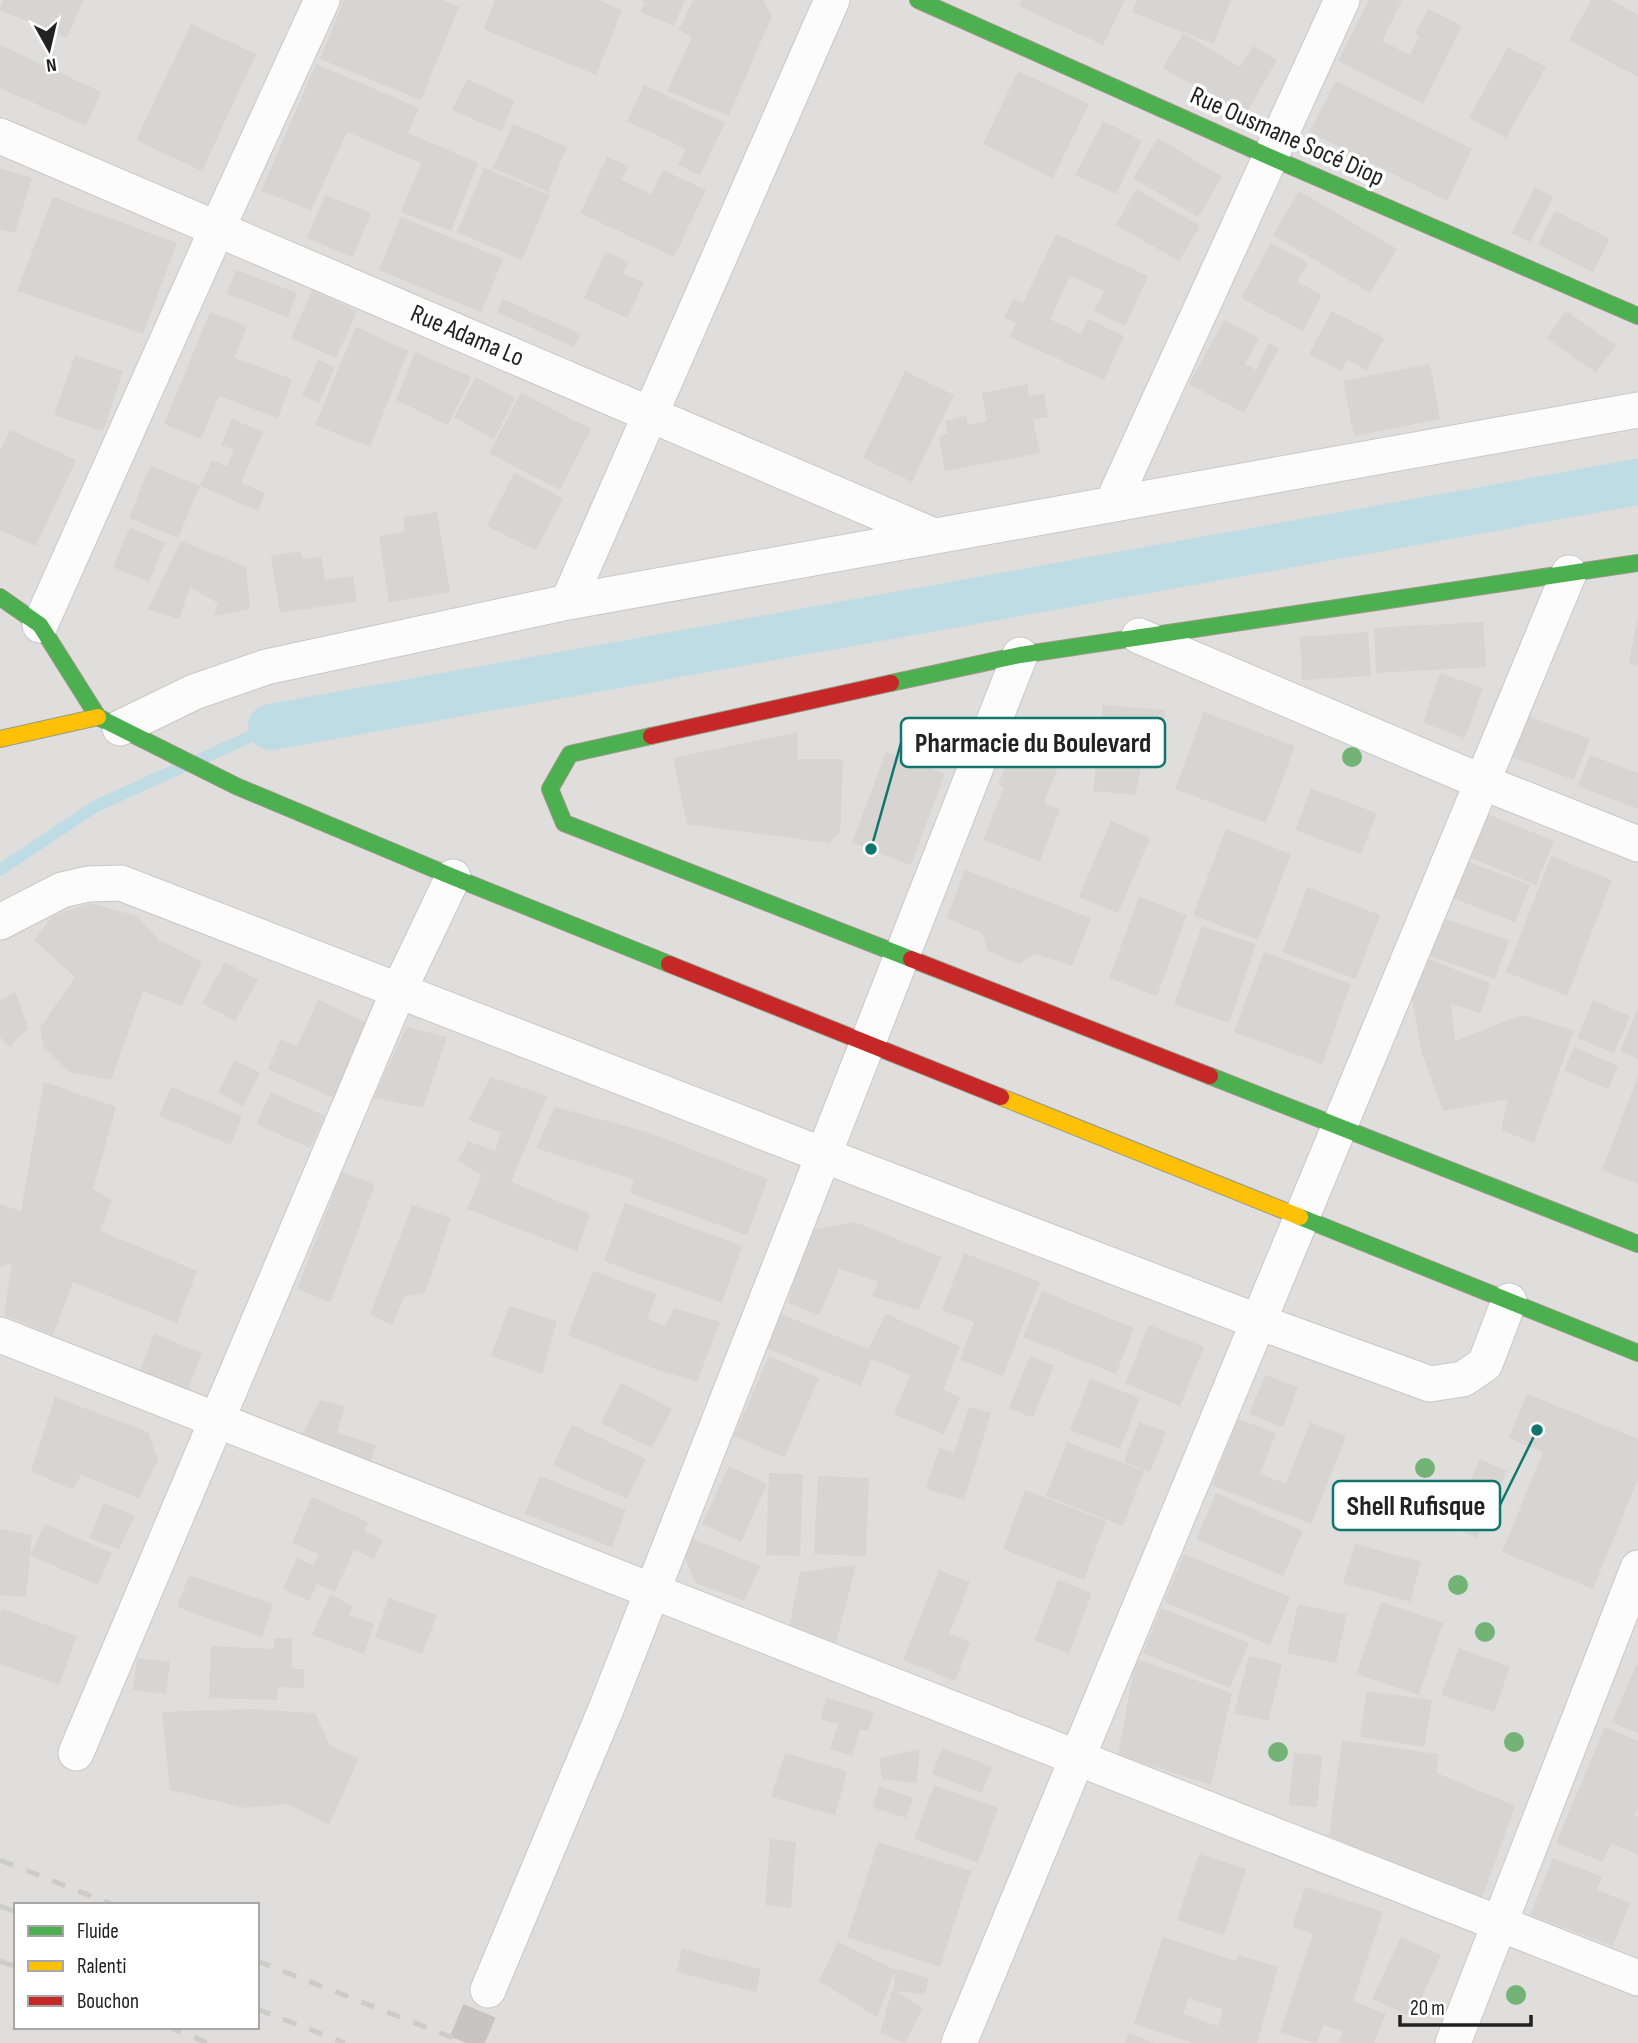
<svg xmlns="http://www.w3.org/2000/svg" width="1638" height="2043" font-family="'Sofia Sans Condensed',sans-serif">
	<rect width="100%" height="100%" fill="#f0eeeb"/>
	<!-- residential -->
	<path fill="#dfdedc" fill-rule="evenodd" d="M 0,0 L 1638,0 L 1638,2043 L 0,2043 ZM 16,1905 L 257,1905 L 257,2027 L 16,2027 Z"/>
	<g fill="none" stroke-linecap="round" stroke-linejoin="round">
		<!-- stream -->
		<path stroke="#bfdbe3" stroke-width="12" d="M 199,760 L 271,727
			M 0,870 L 96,806 L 182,767"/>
		<!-- canal -->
		<path stroke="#bfdbe3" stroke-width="46" d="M 271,727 L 1638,482"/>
	</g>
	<!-- building -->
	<path fill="#d7d4d2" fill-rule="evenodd" d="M 3,0 L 83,0 L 67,38 L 0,10 Z
		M 344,0 L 442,0 L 459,7 L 421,100 L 320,59 Z
		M 495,0 L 598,0 L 622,10 L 596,75 L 484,29 Z
		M 640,0 L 685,0 L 674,26 L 640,12 L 645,2 Z
		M 693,0 L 763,0 L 772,16 L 729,116 L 667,91 L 692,37 L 679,30 Z
		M 1022,0 L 1125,0 L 1103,45 L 1019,6 Z
		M 1137,0 L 1231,0 L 1214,44 L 1132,12 Z
		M 1369,0 L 1402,0 L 1382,41 L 1410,55 L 1419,36 L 1415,34 L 1428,9 L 1462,26 L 1423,104 L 1338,61 Z
		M 1591,0 L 1611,0 L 1638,15 L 1638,77 L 1569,40 Z
		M 191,24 L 256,54 L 202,171 L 136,140 Z
		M 1183,33 L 1240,67 L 1253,46 L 1277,60 L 1245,115 L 1163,68 Z
		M 0,45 L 101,92 L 86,126 L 0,88 Z
		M 1508,47 L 1546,67 L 1506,138 L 1469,118 Z
		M 316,64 L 419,108 L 408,133 L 478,163 L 451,231 L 401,212 L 421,163 L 347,132 L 311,210 L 261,191 Z
		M 1018,71 L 1089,104 L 1053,178 L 983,144 Z
		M 467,79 L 515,101 L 501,131 L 452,110 Z
		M 1336,81 L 1472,149 L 1447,201 L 1309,132 Z
		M 644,85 L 725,123 L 700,175 L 678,165 L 686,149 L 627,121 Z
		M 1103,121 L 1142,141 L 1116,194 L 1075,175 Z
		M 513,124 L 567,147 L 548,192 L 493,168 Z
		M 1158,138 L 1222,177 L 1198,217 L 1133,178 Z
		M 607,157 L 628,166 L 621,180 L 651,194 L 663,170 L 706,190 L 674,257 L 580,213 Z
		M 0,168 L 32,178 L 15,233 L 0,229 Z
		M 484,168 L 550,195 L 522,260 L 457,232 Z
		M 1535,187 L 1553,197 L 1530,242 L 1512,233 Z
		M 1136,189 L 1200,226 L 1179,261 L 1116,225 Z
		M 1299,191 L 1397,249 L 1370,293 L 1273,235 Z
		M 325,195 L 371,213 L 353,257 L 307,238 Z
		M 53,197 L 177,243 L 143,334 L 17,291 Z
		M 1555,211 L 1610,239 L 1593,272 L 1538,244 Z
		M 401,217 L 503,259 L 481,312 L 379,270 Z
		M 1056,234 L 1148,276 L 1125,326 L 1094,311 L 1104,291 L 1070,276 L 1050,319 L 1081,334 L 1088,319 L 1124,336 L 1104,380 L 1010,337 L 1016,323 L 1004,318 L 1013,299 L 1023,303 Z
		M 1271,243 L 1308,263 L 1297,282 L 1322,295 L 1303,331 L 1241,298 Z
		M 606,252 L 628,262 L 623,273 L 644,283 L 627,318 L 584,298 Z
		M 236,270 L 297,293 L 288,317 L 227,294 Z
		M 312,290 L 357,311 L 336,358 L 291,338 Z
		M 503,299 L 580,334 L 574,347 L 497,312 Z
		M 1332,311 L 1384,338 L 1367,370 L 1347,360 L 1341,371 L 1309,354 Z
		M 1566,311 L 1616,345 L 1596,373 L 1547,338 Z
		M 210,312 L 247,326 L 234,358 L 292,379 L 278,418 L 219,396 L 201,439 L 164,424 Z
		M 1224,320 L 1259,338 L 1245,364 L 1256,370 L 1269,343 L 1279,349 L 1244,413 L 1189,384 Z
		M 356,327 L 408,351 L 370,447 L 315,425 Z
		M 415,352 L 471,377 L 448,425 L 396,400 Z
		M 75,355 L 123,371 L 103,431 L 54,415 Z
		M 318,360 L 335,367 L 319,403 L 302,395 Z
		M 1430,364 L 1440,419 L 1354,436 L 1343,381 Z
		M 905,371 L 954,395 L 912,482 L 863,458 Z
		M 476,377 L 515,398 L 494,439 L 454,417 Z
		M 1027,384 L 1029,396 L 1044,393 L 1048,417 L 1033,420 L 1040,453 L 945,471 L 939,436 L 948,434 L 945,421 L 966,416 L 968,425 L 987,421 L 982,393 Z
		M 521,393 L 591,429 L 560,490 L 489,453 Z
		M 232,419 L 263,432 L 241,483 L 265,493 L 258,511 L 200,486 L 178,538 L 129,518 L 150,466 L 200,486 L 212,460 L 227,467 L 234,450 L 221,445 Z
		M 10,430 L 76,460 L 36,546 L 0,530 L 0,451 Z
		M 514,473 L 563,498 L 536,550 L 487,526 Z
		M 437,512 L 450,592 L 389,602 L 379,536 L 405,532 L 403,517 Z
		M 130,527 L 165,543 L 149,582 L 113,567 Z
		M 181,541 L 246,567 L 250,609 L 214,616 L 218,603 L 190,587 L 179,619 L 148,609 Z
		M 301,551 L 302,559 L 321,556 L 325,580 L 353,576 L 357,601 L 280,613 L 271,556 Z
		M 1637,620 L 1638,621 L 1638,665 L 1629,663 Z
		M 1483,622 L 1486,667 L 1376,673 L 1374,628 Z
		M 1368,632 L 1371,676 L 1302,680 L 1300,637 Z
		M 1440,673 L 1483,688 L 1465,738 L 1423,723 Z
		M 1103,705 L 1165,710 L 1165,740 L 1148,739 L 1135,795 L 1093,791 Z
		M 1204,712 L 1295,746 L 1266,823 L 1175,789 Z
		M 1526,715 L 1590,739 L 1574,780 L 1510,756 Z
		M 1039,724 L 1070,736 L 1044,803 L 1060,809 L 1040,861 L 983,840 L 1004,787 L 998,785 L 1022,725 L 1036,731 Z
		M 798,732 L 797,759 L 843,759 L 840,832 L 829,843 L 687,824 L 673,758 Z
		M 886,752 L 945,774 L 911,865 L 852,843 Z
		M 1590,755 L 1638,773 L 1638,809 L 1578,786 Z
		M 1311,789 L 1377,813 L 1361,854 L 1295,830 Z
		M 1480,811 L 1554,841 L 1536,885 L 1462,854 Z
		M 1111,821 L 1150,838 L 1118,913 L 1079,897 Z
		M 1226,829 L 1291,854 L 1258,940 L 1193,915 Z
		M 1551,856 L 1612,880 L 1567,996 L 1506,972 Z
		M 1464,860 L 1530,885 L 1515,922 L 1450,897 Z
		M 965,870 L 1091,918 L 1072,966 L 1035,954 L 1019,964 L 988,951 L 982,933 L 947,918 Z
		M 1307,887 L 1380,915 L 1356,979 L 1283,952 Z
		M 1139,897 L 1187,915 L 1157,996 L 1109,978 Z
		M 90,903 L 137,916 L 159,940 L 202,962 L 182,1006 L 143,991 L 111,1080 L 69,1072 L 44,1047 L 40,1028 L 75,977 L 34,940 L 53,916 Z
		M 1440,917 L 1509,940 L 1495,979 L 1427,955 Z
		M 1202,926 L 1256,944 L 1229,1023 L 1174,1004 Z
		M 1264,952 L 1351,984 L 1322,1064 L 1234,1032 Z
		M 1426,958 L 1490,983 L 1481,1013 L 1451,1004 L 1455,1041 L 1522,1015 L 1574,1030 L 1534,1143 L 1501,1130 L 1508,1099 L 1443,1111 L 1422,1053 L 1411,995 Z
		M 225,962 L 258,980 L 235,1021 L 202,1003 Z
		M 15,991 L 28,1028 L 10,1047 L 0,1037 L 0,1001 Z
		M 318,1000 L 368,1023 L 334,1098 L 268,1069 L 281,1039 L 297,1046 Z
		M 1593,1000 L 1630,1016 L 1614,1053 L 1577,1038 Z
		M 1638,1008 L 1638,1059 L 1620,1051 Z
		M 406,1027 L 447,1037 L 423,1108 L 374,1098 Z
		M 1574,1047 L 1618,1066 L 1608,1089 L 1564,1070 Z
		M 235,1060 L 260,1073 L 243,1106 L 218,1092 Z
		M 1638,1076 L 1638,1184 L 1602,1170 Z
		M 491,1077 L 547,1096 L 511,1182 L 590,1214 L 577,1251 L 467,1209 L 482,1175 L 458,1161 L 468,1141 L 495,1151 L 501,1132 L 468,1120 Z
		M 44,1082 L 116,1107 L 93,1189 L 112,1200 L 100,1231 L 197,1271 L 177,1323 L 73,1282 L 53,1335 L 4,1315 L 12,1263 L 0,1267 L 0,1204 L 21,1211 Z
		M 171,1087 L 242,1116 L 231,1145 L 159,1116 Z
		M 271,1092 L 325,1116 L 310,1148 L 256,1124 Z
		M 555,1107 L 647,1132 L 768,1179 L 747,1235 L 630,1193 L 634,1180 L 536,1148 Z
		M 342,1172 L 375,1185 L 331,1302 L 297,1289 Z
		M 625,1203 L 742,1246 L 722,1303 L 604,1261 Z
		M 412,1205 L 451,1218 L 425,1293 L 405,1296 L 392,1325 L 370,1315 Z
		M 855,1222 L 941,1257 L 919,1310 L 872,1296 L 878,1281 L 839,1269 L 819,1315 L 788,1303 L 807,1231 Z
		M 964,1253 L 1040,1282 L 1003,1376 L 960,1360 L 974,1322 L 942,1310 Z
		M 593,1271 L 657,1294 L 647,1319 L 665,1326 L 674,1308 L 720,1322 L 697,1382 L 655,1369 L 568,1335 Z
		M 1042,1291 L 1134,1328 L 1116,1374 L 1023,1337 Z
		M 509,1306 L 557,1321 L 542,1374 L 491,1356 Z
		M 781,1314 L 868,1349 L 886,1314 L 960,1346 L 943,1390 L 960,1397 L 944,1434 L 894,1414 L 910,1375 L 871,1359 L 861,1386 L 766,1348 Z
		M 1149,1325 L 1204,1347 L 1180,1406 L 1125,1383 Z
		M 154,1334 L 202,1353 L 188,1390 L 140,1371 Z
		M 769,1356 L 819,1378 L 785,1457 L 734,1436 Z
		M 1030,1356 L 1054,1365 L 1033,1418 L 1009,1408 Z
		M 1265,1375 L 1298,1387 L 1283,1427 L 1249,1414 Z
		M 1090,1379 L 1140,1398 L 1120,1449 L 1070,1430 Z
		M 621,1383 L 672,1409 L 652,1448 L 601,1423 Z
		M 1527,1394 L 1638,1439 L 1638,1479 L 1593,1589 L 1502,1552 L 1543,1452 L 1509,1438 Z
		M 55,1397 L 148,1432 L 158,1460 L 139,1498 L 81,1475 L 73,1490 L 31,1471 Z
		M 320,1400 L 345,1406 L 337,1433 L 376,1445 L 371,1461 L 302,1434 Z
		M 969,1407 L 991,1413 L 964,1500 L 926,1489 L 939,1448 L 954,1453 Z
		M 1238,1419 L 1276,1433 L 1260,1474 L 1286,1484 L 1310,1422 L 1346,1436 L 1311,1524 L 1212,1485 Z
		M 1139,1422 L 1166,1432 L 1150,1472 L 1124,1462 Z
		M 572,1425 L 646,1459 L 627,1499 L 553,1465 Z
		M 1067,1442 L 1144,1471 L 1123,1526 L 1046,1496 Z
		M 1480,1459 L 1507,1471 L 1477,1538 L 1451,1526 Z
		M 729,1466 L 767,1484 L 741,1542 L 702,1524 Z
		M 769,1473 L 803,1474 L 800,1556 L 766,1555 Z
		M 540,1476 L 626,1510 L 612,1547 L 525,1514 Z
		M 818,1476 L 869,1478 L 866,1556 L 814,1554 Z
		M 1025,1490 L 1106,1521 L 1084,1580 L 1003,1549 Z
		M 1216,1493 L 1303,1531 L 1283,1576 L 1196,1539 Z
		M 312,1497 L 368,1522 L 364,1531 L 383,1540 L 374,1559 L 354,1550 L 335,1592 L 317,1584 L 309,1601 L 283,1589 L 297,1558 L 313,1565 L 319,1554 L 292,1543 Z
		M 104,1503 L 135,1516 L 119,1549 L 89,1538 Z
		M 45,1524 L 112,1553 L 98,1585 L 30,1555 Z
		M 0,1529 L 32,1535 L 26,1597 L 0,1595 Z
		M 685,1536 L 760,1566 L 744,1601 L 696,1583 L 682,1552 Z
		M 1355,1544 L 1421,1562 L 1410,1602 L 1343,1583 Z
		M 1184,1554 L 1290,1597 L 1270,1645 L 1164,1602 Z
		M 856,1565 L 835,1647 L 788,1633 L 800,1572 Z
		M 939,1570 L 970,1582 L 949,1634 L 970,1642 L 955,1681 L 903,1660 Z
		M 189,1575 L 273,1604 L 262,1637 L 177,1607 Z
		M 1058,1580 L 1092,1593 L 1069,1654 L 1035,1640 Z
		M 330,1595 L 353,1606 L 349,1615 L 374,1624 L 364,1654 L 312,1635 Z
		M 389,1598 L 437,1615 L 422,1654 L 375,1637 Z
		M 1381,1602 L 1443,1623 L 1419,1695 L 1356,1674 Z
		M 1298,1604 L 1347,1615 L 1336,1663 L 1287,1653 Z
		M 1161,1608 L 1249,1643 L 1230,1688 L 1143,1653 Z
		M 2,1609 L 77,1636 L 59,1685 L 0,1664 L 0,1616 Z
		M 274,1638 L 292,1639 L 292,1669 L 304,1669 L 304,1688 L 278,1687 L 277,1700 L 209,1698 L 211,1646 L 274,1649 Z
		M 1459,1648 L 1510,1667 L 1494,1712 L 1441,1695 Z
		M 1249,1656 L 1282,1664 L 1268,1721 L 1234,1713 Z
		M 137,1658 L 170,1662 L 166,1694 L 133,1690 Z
		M 1136,1659 L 1232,1693 L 1211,1785 L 1118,1755 Z
		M 1636,1665 L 1638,1666 L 1638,1733 L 1612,1722 Z
		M 1367,1691 L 1432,1700 L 1424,1747 L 1360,1737 Z
		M 827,1698 L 874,1712 L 868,1731 L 860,1729 L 852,1756 L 830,1749 L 838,1724 L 820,1719 Z
		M 252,1709 L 315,1713 L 330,1746 L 359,1758 L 329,1825 L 288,1804 L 246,1808 L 170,1790 L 162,1712 Z
		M 1605,1727 L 1638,1741 L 1638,1807 L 1634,1815 L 1638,1817 L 1638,1855 L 1611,1843 L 1603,1862 L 1556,1843 Z
		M 1342,1740 L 1438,1754 L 1437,1773 L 1515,1806 L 1482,1898 L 1416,1874 L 1329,1836 Z
		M 942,1748 L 992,1767 L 982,1793 L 932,1774 Z
		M 920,1749 L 916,1783 L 882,1779 L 879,1758 Z
		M 785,1753 L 847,1771 L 835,1815 L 771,1797 Z
		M 1294,1753 L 1322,1755 L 1317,1807 L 1289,1805 Z
		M 934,1785 L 998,1808 L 978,1863 L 914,1839 Z
		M 879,1786 L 913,1798 L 906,1818 L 872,1807 Z
		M 770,1839 L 796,1842 L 791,1908 L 765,1905 Z
		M 878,1842 L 971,1871 L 940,1967 L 847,1937 Z
		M 1199,1854 L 1246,1869 L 1224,1935 L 1177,1920 Z
		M 1553,1858 L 1602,1877 L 1597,1890 L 1630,1903 L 1613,1946 L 1530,1915 Z
		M 1305,1887 L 1383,1912 L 1353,2001 L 1386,2014 L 1374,2043 L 1345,2043 L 1339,2041 L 1343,2031 L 1323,2025 L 1317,2043 L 1280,2033 L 1313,1934 L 1292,1927 Z
		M 1163,1937 L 1236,1961 L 1238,1955 L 1278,1967 L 1257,2043 L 1192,2043 L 1134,2024 ZM 1188,1998 L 1223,2009 L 1218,2026 L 1183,2014 Z
		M 1401,1937 L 1441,1955 L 1413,2017 L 1372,1999 Z
		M 838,1942 L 895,1970 L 877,2017 L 819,1981 Z
		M 682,1949 L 761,1969 L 756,1992 L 676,1972 Z
		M 899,1969 L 929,1978 L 925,1994 L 894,1991 L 895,1970 Z
		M 892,1990 L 923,2008 L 905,2043 L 880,2033 Z
		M 1129,2033 L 1155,2043 L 1125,2043 Z"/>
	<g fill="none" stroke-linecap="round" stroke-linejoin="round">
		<!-- street-tunnel -->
		<path stroke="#c7c5c3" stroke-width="35" stroke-dasharray="35 18" stroke-linecap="butt" d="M 466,2043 L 488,1990"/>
		<!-- street casing -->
		<g stroke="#c9c8c7" stroke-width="37">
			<path id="street" d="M 0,136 L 934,536
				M 1112,504 L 1342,0
				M 568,602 L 832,0
				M 40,625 L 217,229 L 322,0
				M 1139,636 L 1482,782 L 1638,844
				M 120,728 L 194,692 L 266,667 L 568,602 L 1638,410
				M 0,922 L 62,890 L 88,884 L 121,883 L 823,1155 L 1259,1322 L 1430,1384 L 1463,1379 L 1485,1364 L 1509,1301
				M 0,1335 L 1638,1978
				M 76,1753 L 398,992 L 453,877
				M 488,1990 L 606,1709 L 1020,655
				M 959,2043 L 1569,573
				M 1453,2043 L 1638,1568"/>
		</g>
		<!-- fast casing -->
		<g stroke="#999a82" stroke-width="18">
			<path id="fast" d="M 918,0 L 1270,157 L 1638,316
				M 0,597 L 40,625 L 98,717 L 236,786 L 453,877 L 669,964
				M 891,683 L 1020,655 L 1638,563
				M 651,736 L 570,754 L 550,789 L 564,823 L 911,959
				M 1210,1076 L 1638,1244
				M 1300,1217 L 1638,1353"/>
		</g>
		<!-- slow casing -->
		<g stroke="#999a82" stroke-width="18">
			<path id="slow" d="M 0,739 L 98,717
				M 1001,1097 L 1300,1217"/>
		</g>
		<!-- jam casing -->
		<g stroke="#999a82" stroke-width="18">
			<path id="jam" d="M 651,736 L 891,683
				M 911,959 L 1210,1076
				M 669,964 L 1001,1097"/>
		</g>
		<!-- street -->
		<use href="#street" stroke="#fdfcfc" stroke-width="35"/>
		<!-- fast -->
		<use href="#fast" stroke="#4caf50" stroke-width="16"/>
		<!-- slow -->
		<use href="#slow" stroke="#ffc107" stroke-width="16"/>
		<!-- jam -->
		<use href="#jam" stroke="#c62828" stroke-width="16"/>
		<!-- rail -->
		<path stroke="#ccc" stroke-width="5" stroke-dasharray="14 14" stroke-linecap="butt" d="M 0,1860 L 114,1905
			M 0,1906 L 16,1912
			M 0,1961 L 16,1967
			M 257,1961 L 466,2043
			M 257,2009 L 345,2043
			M 168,2027 L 208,2043"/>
	</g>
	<!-- trees -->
	<g fill="#73b476">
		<circle cx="1352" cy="757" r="10"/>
		<circle cx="1425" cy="1468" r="10"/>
		<circle cx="1458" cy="1585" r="10"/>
		<circle cx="1485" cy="1632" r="10"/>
		<circle cx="1514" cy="1742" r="10"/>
		<circle cx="1278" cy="1752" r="10"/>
		<circle cx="1516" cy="1995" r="10"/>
	</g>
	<g text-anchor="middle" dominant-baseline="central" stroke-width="7" stroke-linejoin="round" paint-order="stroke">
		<!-- street labels -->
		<g font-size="26" fill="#222" stroke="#fff">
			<text transform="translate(1287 137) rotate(24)">Rue Ousmane Socé Diop</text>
			<text transform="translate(467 336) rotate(23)">Rue Adama Lo</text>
		</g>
	</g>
	<!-- callouts -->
	<path fill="none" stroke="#0f766e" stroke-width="2.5" d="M871 849L901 743M1537 1430L1500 1505"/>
	<g fill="#0f766e" stroke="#fff" stroke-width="2.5">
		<circle cx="871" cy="849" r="7"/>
		<circle cx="1537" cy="1430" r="7"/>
	</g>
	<g fill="#fff" stroke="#0f766e" stroke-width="2.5">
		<rect x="901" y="718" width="264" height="49" rx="7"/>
		<rect x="1333" y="1481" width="167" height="49" rx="7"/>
	</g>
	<g font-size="28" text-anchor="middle" font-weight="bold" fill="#222">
		<text x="1033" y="752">Pharmacie du Boulevard</text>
		<text x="1416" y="1515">Shell Rufisque</text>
	</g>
	<!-- legend -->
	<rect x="14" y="1903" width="245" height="126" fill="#ffffff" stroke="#a7a7a7" stroke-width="2"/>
	<rect x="28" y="1926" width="35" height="10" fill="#4caf50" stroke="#a7a7a7" stroke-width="2"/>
	<text x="77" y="1938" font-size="21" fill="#222222">Fluide</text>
	<rect x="28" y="1961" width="35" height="10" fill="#ffc107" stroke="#a7a7a7" stroke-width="2"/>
	<text x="77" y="1973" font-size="21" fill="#222222">Ralenti</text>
	<rect x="28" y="1996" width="35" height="10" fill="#c62828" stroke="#a7a7a7" stroke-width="2"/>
	<text x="77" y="2008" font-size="21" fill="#222222">Bouchon</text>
	<!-- north arrow -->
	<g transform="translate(49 49) rotate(172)" stroke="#ffffff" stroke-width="5" paint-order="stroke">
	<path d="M0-5L12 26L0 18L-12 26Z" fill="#222222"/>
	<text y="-10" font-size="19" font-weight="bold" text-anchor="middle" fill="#222222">N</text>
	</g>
	<!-- scale -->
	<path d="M1400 2015v10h131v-10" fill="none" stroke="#222222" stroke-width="3.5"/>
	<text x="1410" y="2015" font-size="21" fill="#222222" stroke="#ffffff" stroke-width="5" paint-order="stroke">20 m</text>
</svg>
